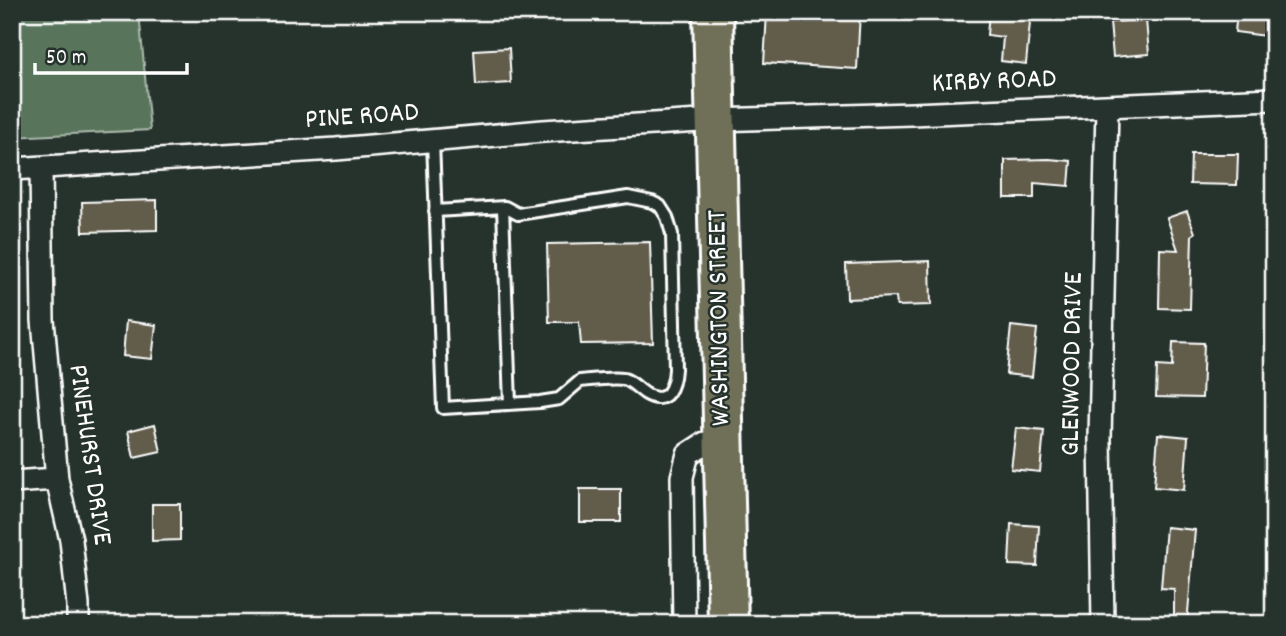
<svg xmlns="http://www.w3.org/2000/svg" width="1286" height="636" font-family="Dekko,sans-serif">
	<rect width="100%" height="100%" fill="#26332d"/>
	<filter id="ink" filterUnits="userSpaceOnUse"><feTurbulence type="fractalNoise" baseFrequency=".0143" numOctaves="2"/><feDisplacementMap in="SourceGraphic" scale="14" xChannelSelector="R" yChannelSelector="G"/><feConvolveMatrix kernelMatrix="1 2 1 2 8 2 1 2 1" color-interpolation-filters="sRGB"/></filter>
	<g filter="url(#ink)">
		<!-- green -->
		<path fill="#59755b" stroke="#acbaad" stroke-width="2" d="M 12,12 L 139,12 L 150,130 L 12,137 Z"/>
		<!-- building -->
		<path fill="#625d4b" stroke="#fff" stroke-width="2" d="M 803,12 L 860,12 L 857,69 L 764,63 L 767,13 L 802,16 Z
			M 989,12 L 1031,12 L 1026,64 L 1001,61 L 1003,37 L 987,35 Z
			M 1237,12 L 1274,12 L 1274,37 L 1235,32 Z
			M 1146,20 L 1149,54 L 1113,57 L 1110,22 Z
			M 509,48 L 511,83 L 476,85 L 474,50 Z
			M 1191,154 L 1238,154 L 1237,185 L 1190,184 Z
			M 1049,159 L 1071,161 L 1069,186 L 1034,183 L 1034,198 L 1005,198 L 1005,160 Z
			M 157,200 L 157,230 L 83,232 L 82,202 Z
			M 1187,211 L 1195,233 L 1192,235 L 1190,309 L 1159,308 L 1160,249 L 1178,250 L 1167,218 Z
			M 650,242 L 653,343 L 581,344 L 579,322 L 549,322 L 547,244 Z
			M 930,261 L 931,305 L 897,306 L 896,297 L 847,299 L 846,264 Z
			M 126,321 L 156,325 L 152,359 L 123,356 Z
			M 1011,326 L 1037,329 L 1032,377 L 1006,374 Z
			M 1173,342 L 1204,343 L 1202,398 L 1156,397 L 1157,366 L 1172,367 Z
			M 155,424 L 161,452 L 134,458 L 128,431 Z
			M 1016,428 L 1044,431 L 1040,472 L 1011,469 Z
			M 1158,434 L 1188,437 L 1184,490 L 1154,487 Z
			M 580,489 L 621,489 L 621,522 L 580,522 Z
			M 152,504 L 180,504 L 180,540 L 152,541 Z
			M 1011,524 L 1039,526 L 1037,566 L 1009,565 Z
			M 1166,527 L 1195,530 L 1187,624 L 1174,624 L 1174,589 L 1161,588 Z"/>
		<g fill="none" stroke-linecap="round" stroke-linejoin="round">
			<!-- lane casing -->
			<g stroke="#fff" stroke-width="16">
				<path id="lane" d="M 433,141 L 443,408 L 540,402 L 559,399 L 580,381 C 591,380 613,377 624,379 C 632,381 639,390 646,394 C 668,407 674,385 675,369 L 672,234 L 667,217 L 660,206 L 652,202 L 628,197 L 518,214 L 505,207 L 435,211
					M 503,207 L 510,404"/>
			</g>
			<!-- street casing -->
			<g stroke="#fff" stroke-width="26">
				<path id="street" d="M 41,168 L 43,320 L 57,479 L 71,540 L 78,605 L 78,624
					M 12,169 L 336,149 L 543,131 L 716,120 L 912,114 L 1274,99
					M 12,482 L 57,479
					M 684,624 L 682,477 L 688,454 L 705,443 L 724,443
					M 1103,624 L 1100,439 L 1107,106"/>
			</g>
			<!-- highway casing -->
			<g stroke="#fff" stroke-width="44">
				<path id="highway" d="M 713,12 L 728,624"/>
			</g>
			<!-- lane -->
			<use href="#lane" stroke="#26332d" stroke-width="10"/>
			<!-- street -->
			<use href="#street" stroke="#26332d" stroke-width="21"/>
			<!-- highway -->
			<use href="#highway" stroke="#706f59" stroke-width="38"/>
		</g>
	</g>
	<g text-anchor="middle" dominant-baseline="central" stroke-width="5" stroke-linejoin="round" paint-order="stroke">
		<!-- street labels -->
		<g font-size="28" fill="#fff" stroke="#26332d">
			<text transform="translate(994 83) rotate(-2)">KIRBY ROAD</text>
			<text transform="translate(362 118) rotate(-4)">PINE ROAD</text>
			<text transform="translate(721 318) rotate(-91)">WASHINGTON STREET</text>
			<text transform="translate(1074 364) rotate(-89)">GLENWOOD DRIVE</text>
			<text transform="translate(88 455) rotate(82)">PINEHURST DRIVE</text>
		</g>
	</g>
	<!-- margin -->
	<rect width="1286" height="636" fill="none" stroke="#26332d" stroke-width="42"/>
	<rect x="21" y="21" width="1244" height="594" fill="none" stroke="#fff" stroke-width="2.5" filter="url(#ink)"/>
	<!-- scale -->
	<path d="M35 63v10h152v-10" fill="none" stroke="#ffffff" stroke-width="3.5"/>
	<text x="46" y="63" font-size="21" fill="#ffffff" stroke="#26332d" stroke-width="5" paint-order="stroke">50 m</text>
</svg>
